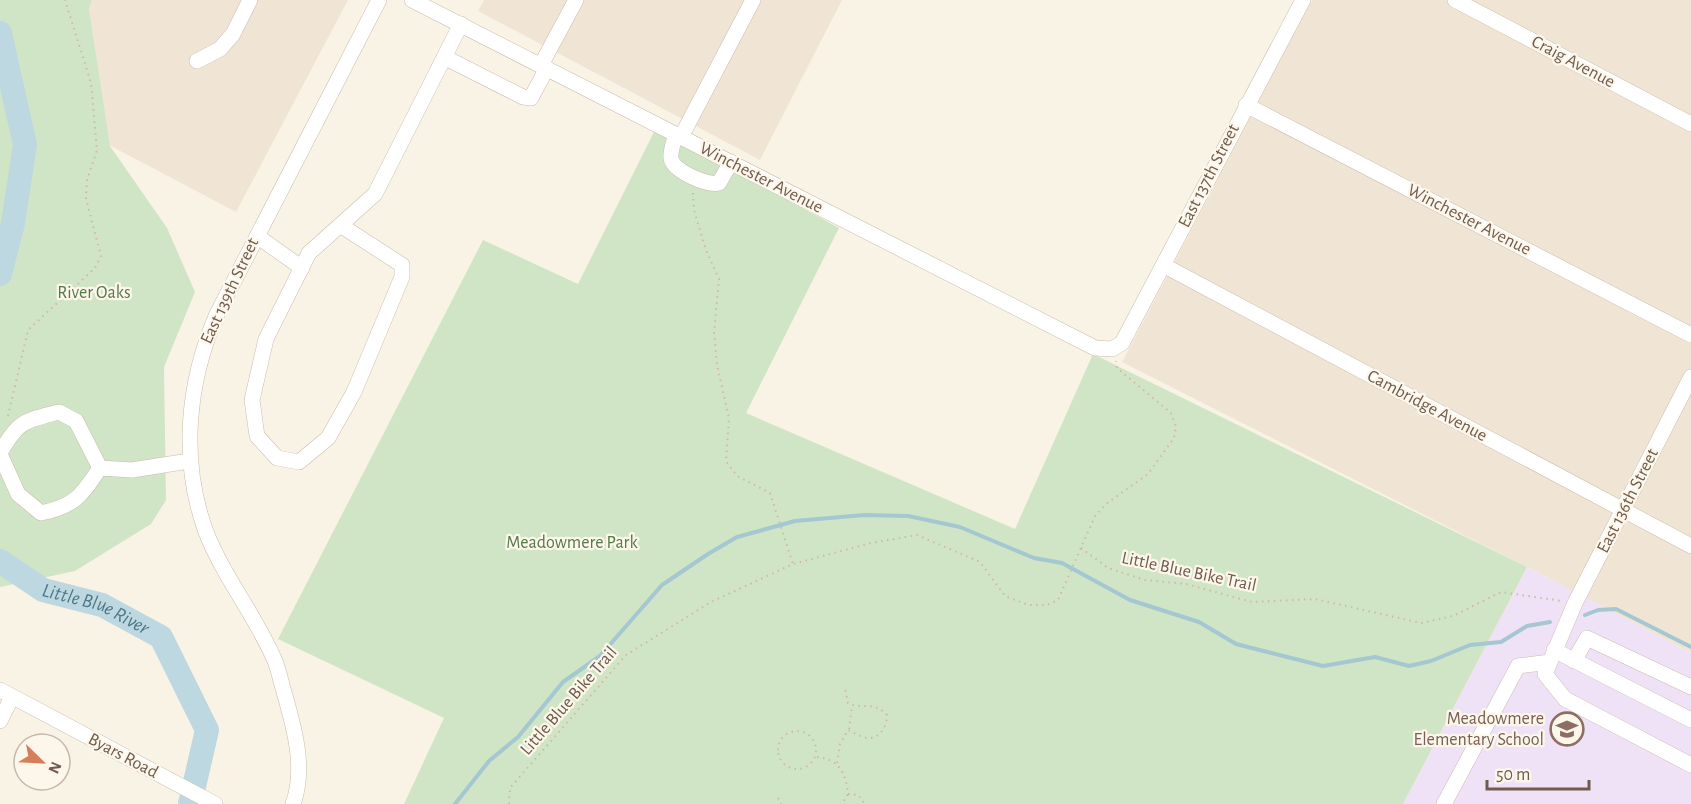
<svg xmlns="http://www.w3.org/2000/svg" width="1691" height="804" font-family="'Alegreya Sans',sans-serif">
	<rect width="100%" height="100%" fill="#f9f3e6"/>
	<!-- residential -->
	<path fill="#f0e5d5" d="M 92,0 L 348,0 L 236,212 L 109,145 L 89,9 Z
		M 484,0 L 842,0 L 760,160 L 478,11 Z
		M 1312,0 L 1691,0 L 1691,653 L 1527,567 L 1122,362 Z"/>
	<!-- education -->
	<path fill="#f0e2f6" d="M 1527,567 L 1691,653 L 1691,804 L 1403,804 Z"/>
	<!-- green -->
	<path fill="#d0e5c6" d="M 0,0 L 92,0 L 89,9 L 110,146 L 167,228 L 195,292 L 164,367 L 166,500 L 151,524 L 75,571 L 0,587 Z
		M 656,128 L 839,228 L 746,413 L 1015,529 L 1093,354 L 1527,567 L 1403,804 L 404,804 L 444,718 L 278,639 L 483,240 L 578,284 Z"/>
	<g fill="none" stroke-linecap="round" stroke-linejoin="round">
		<!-- stream -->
		<path stroke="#a4c7d1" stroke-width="4" d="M 1585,615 L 1598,610 L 1616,609 L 1691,647
			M 455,804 L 489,761 L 518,737 L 563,682 L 600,656 L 662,585 L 708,554 L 737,537 L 795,521 L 864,515 L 908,516 L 960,527 L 1034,558 L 1062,563 L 1130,600 L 1199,622 L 1236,644 L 1323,666 L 1375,657 L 1409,666 L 1431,661 L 1470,645 L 1501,642 L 1527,626 L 1550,622"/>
		<!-- river -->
		<g stroke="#bdd8e0" stroke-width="24">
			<path d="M 0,33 L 25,145 L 13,223 L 0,274"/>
			<path id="s1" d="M 0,561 L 43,590 L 102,605 L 161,637 L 207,730 L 190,804"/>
		</g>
		<!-- minor casing -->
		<g stroke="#c9bcad" stroke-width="16">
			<path id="minor" d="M 412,0 L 1095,348 L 1112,349 L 1122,343 L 1303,0
				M 1455,0 L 1691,124
				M 444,57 L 523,97 L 531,98 L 547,68
				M 197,61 L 220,49 L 233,34 L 250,0
				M 541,65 L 576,0
				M 1246,105 L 1691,335
				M 676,134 C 674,141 670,151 671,158 C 672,171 708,186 719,183 L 731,162
				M 681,137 L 753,0
				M 340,225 L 402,265 L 402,277 L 354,392 L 328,438 L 299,462 L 277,458 L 257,436 L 252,400 L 266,339 L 309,253 L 375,194 L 461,24
				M 257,236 L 302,268
				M 1163,265 L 1691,546
				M 1691,377 L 1575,603 L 1545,674 L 1565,699 L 1691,765
				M 0,453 C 19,420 24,421 59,412 L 76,421 L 100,468
				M 0,454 L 18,494 L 41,513 C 75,506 81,496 100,468
				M 100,468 L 132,470 L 189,461
				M 1554,650 L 1691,720
				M 1574,661 L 1587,638 L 1691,687
				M 0,690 L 215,804
				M 0,721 L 12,697
				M 293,804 C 306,768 294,727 284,692 C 281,682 279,671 275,661 C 256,616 224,578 206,532 C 180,461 187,383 217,314 L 379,0
				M 1444,804 L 1518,666 L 1550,662"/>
		</g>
		<!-- path -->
		<path stroke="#d0b8a4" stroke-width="2" stroke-dasharray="1.5 4.5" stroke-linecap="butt" d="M 693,193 L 694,210 L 706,250 L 719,279 L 714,332 L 717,365 L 729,418 L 726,461 L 737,476 L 770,493 L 793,564
			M 8,416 L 28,330 L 95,268 L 101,256 L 86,199 L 87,180 L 97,150 L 91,83 L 65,0
			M 1081,548 L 1108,568 L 1145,580 L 1186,584 L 1252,602 L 1315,599 L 1421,623 L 1453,616 L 1501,592 L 1562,601
			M 849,729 L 852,706
			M778 750a19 19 0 1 1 38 0a19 19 0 1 1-38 0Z
			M 817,757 C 839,759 846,773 848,794 L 842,804
			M 837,763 L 840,744 L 848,730 C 854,733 861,737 867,738 C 880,739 887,726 887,715 C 873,700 862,710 848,703 L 845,688
			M 848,794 L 858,795 L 865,804
			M 778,798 L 781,804
			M 509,804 L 510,788 L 626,655 L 711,602 L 793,564 L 871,543 L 917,535 L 980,562 L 1005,596 L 1028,605 L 1047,605 L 1058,600 L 1095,516 L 1106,504 L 1148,474 L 1174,438 L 1176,426 L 1171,413 L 1117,368 L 1116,361"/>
		<!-- minor -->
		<use href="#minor" stroke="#fff" stroke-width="15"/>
	</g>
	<!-- icons -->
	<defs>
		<g id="school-ring" transform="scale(1.725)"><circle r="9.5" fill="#fdf7eb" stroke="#8d6e63" stroke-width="1.5"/><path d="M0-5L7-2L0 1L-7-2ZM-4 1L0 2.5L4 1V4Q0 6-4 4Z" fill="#8d6e63"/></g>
	</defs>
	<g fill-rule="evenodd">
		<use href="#school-ring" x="1567" y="729"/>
	</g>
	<g text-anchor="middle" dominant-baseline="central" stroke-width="4.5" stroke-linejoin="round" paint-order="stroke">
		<!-- street labels -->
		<g font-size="18" fill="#6f5c4e" stroke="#fdf7eb">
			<text transform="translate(1573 62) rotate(28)">Craig Avenue</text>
			<text transform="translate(1209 176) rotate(-63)">East 137th Street</text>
			<text transform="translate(761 178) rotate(27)">Winchester Avenue</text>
			<text transform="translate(1469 220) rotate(27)">Winchester Avenue</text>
			<text transform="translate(230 291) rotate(-65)">East 139th Street</text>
			<text transform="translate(1427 406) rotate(28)">Cambridge Avenue</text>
			<text transform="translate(1628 501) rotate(-63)">East 136th Street</text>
			<text transform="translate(1189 572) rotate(12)">Little Blue Bike Trail</text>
			<text transform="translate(569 701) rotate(-49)">Little Blue Bike Trail</text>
			<text transform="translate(123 756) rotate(28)">Byars Road</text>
		</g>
		<!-- park labels -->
		<g font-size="18" fill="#547a4a" stroke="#fdf7eb">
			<text x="94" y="293">River Oaks</text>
			<text x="572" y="543">Meadowmere Park</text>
		</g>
		<!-- education labels -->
		<g font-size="18" fill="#785e54" stroke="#fdf7eb" text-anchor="end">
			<text x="1544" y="719">Meadowmere<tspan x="1544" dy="21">Elementary School</tspan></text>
		</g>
		<!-- water labels -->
		<g font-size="20" font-style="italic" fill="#4d7886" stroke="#fdf7eb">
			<text stroke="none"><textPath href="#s1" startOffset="108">Little Blue River</textPath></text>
		</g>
	</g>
	<!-- north arrow -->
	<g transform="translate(42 762) rotate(114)"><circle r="28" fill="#fdf7eb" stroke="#c4b9ac" stroke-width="1.5"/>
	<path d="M0-4.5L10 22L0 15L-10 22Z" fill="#d57e59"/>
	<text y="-9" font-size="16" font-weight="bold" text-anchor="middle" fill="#6f5c4e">N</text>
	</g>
	<!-- scale -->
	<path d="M1487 780v9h102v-9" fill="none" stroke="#6f5c4e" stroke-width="3"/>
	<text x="1496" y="780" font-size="18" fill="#6f5c4e" stroke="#fdf7eb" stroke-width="4.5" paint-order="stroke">50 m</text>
</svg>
